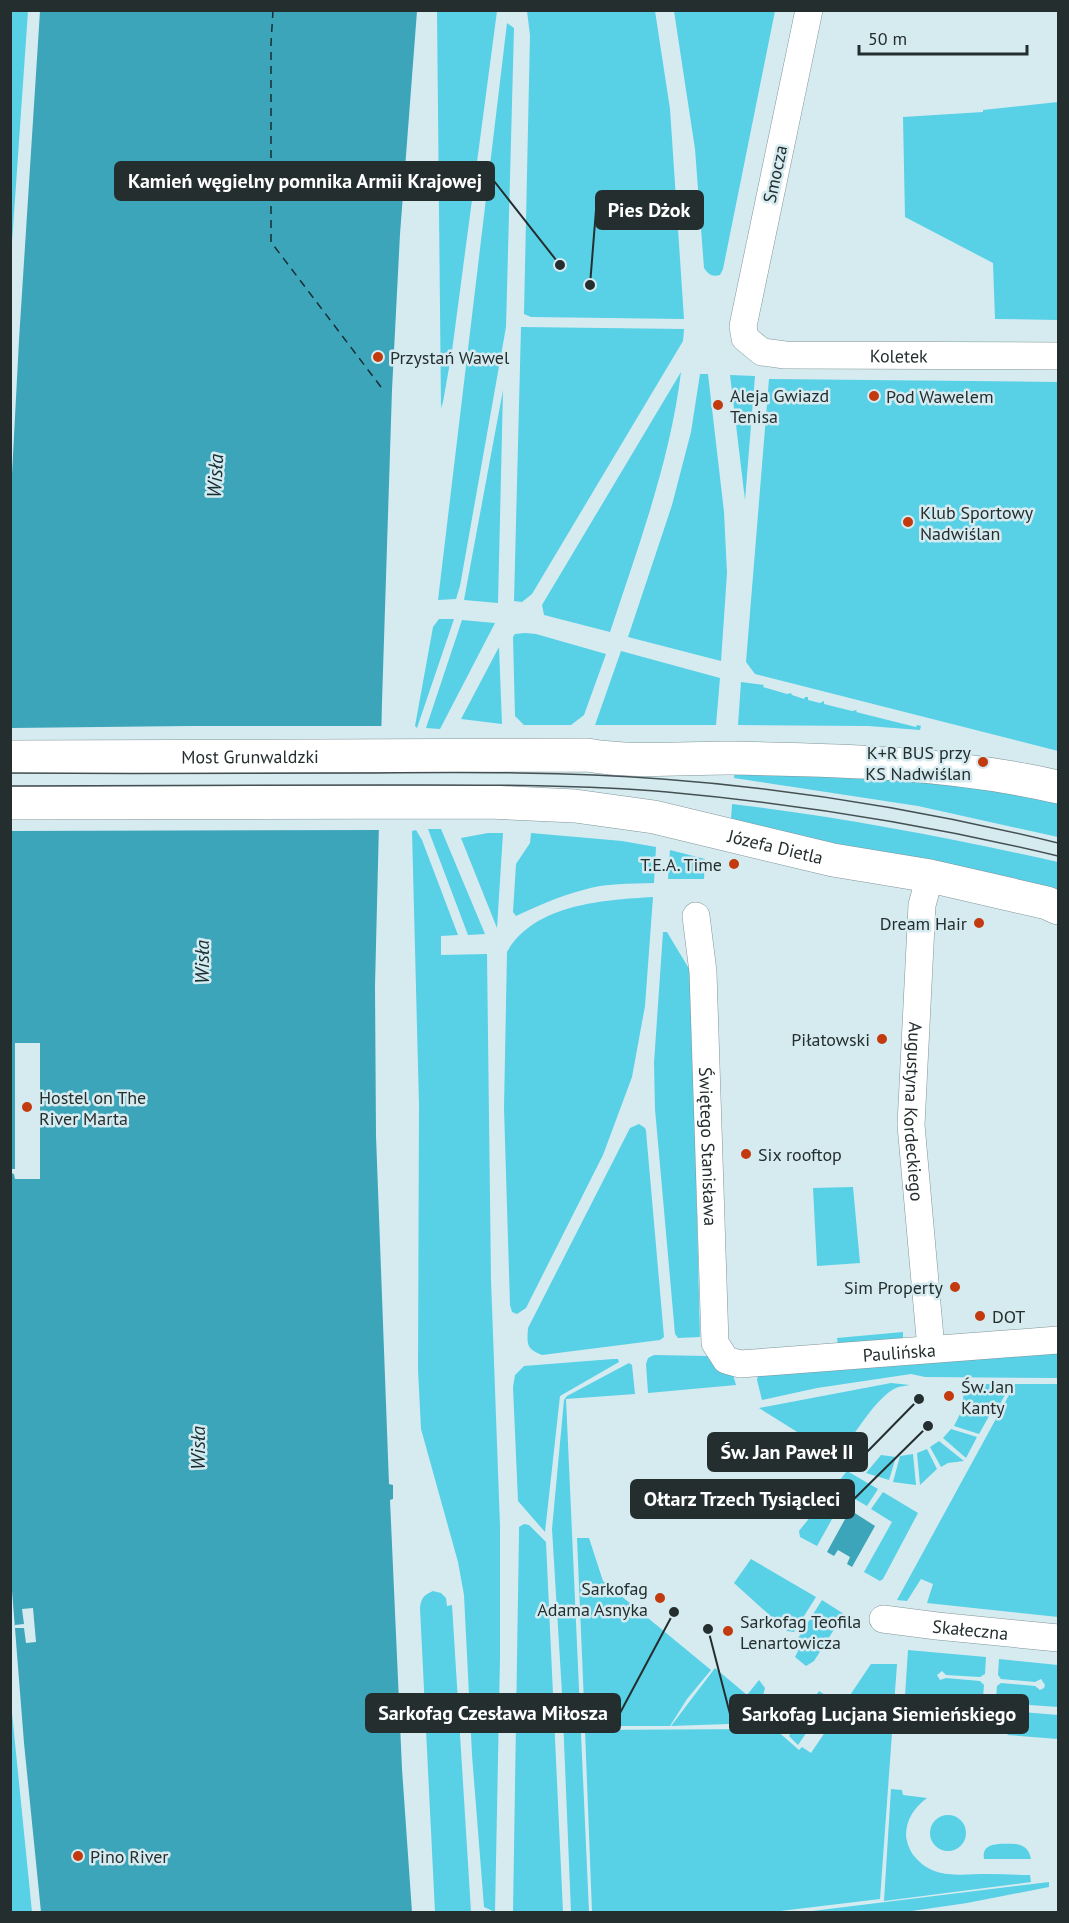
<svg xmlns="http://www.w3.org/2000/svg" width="1069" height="1923" font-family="'PT Sans',sans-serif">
	<rect width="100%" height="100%" fill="#d5ebf0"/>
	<!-- green -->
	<path fill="#58d0e6" d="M 11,10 L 28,11 L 11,257 L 10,11 Z
		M 437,11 L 497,11 L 452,351 L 443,402 L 441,408 Z
		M 527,11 L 655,11 L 670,109 L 684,319 L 531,317 L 524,314 L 530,35 Z
		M 674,11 L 775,11 L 723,269 L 720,275 C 712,277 709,275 704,268 L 695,149 Z
		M 507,23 L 514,28 L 506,327 L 460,586 L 456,599 L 438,600 Z
		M 1058,102 L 1058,320 L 995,319 L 993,263 L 905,217 L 903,117 L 983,112 L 983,110 Z
		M 521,327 L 684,329 L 683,341 L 532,594 L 522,602 L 514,601 Z
		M 681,372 C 670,462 638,547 610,632 L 544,615 L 542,605 Z
		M 700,374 L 708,374 L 724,512 L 727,573 L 721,661 L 628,637 L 672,505 L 691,432 Z
		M 730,375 L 755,376 L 745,500 Z
		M 769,379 L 1058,382 L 1058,751 L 755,674 L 746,662 Z
		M 503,390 L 498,603 L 464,600 Z
		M 439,619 L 454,619 L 417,728 L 415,726 L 433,627 Z
		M 462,620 L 495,623 L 440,729 L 426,728 Z
		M 525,633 L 536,634 L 606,654 L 584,715 L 571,725 L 524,725 L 515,716 L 513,637 L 515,634 Z
		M 499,647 L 502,724 L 461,719 Z
		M 621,651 L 720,678 L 716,725 L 595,725 Z
		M 741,682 L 764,685 L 763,687 L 787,694 L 791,693 L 792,695 L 804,699 L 805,697 L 808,697 L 808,700 L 820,703 L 824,701 L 824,704 L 852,711 L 857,710 L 856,712 L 916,727 L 917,725 L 921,726 L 920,730 L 868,726 L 738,725 Z
		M 735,770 L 880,772 L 1058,797 L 1058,837 L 918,806 L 734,778 Z
		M 732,804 C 842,817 950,838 1058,862 L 1058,892 L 839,846 L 731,819 Z
		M 428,829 L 441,829 L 485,934 L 468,935 Z
		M 416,830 L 422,840 L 458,935 L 441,936 L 441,955 L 487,954 L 491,1280 L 500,1526 L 500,1657 L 495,1912 L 484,1907 L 472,1755 L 464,1595 L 458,1562 L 421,1429 L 418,1370 L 419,1105 L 412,831 Z
		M 488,833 L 503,833 L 497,928 L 461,838 Z
		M 531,833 L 622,841 L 656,847 L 654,883 C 630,884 605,883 583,890 C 559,896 538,906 516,916 L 513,912 L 516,864 L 530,843 Z
		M 670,850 L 705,859 L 704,879 L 668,879 Z
		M 653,897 L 645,1006 L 632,1077 L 603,1155 L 526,1308 L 517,1314 L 512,1312 L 510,1305 L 504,1108 L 507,952 C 534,904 604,900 653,897 Z
		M 663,932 L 667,932 L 691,972 L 700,1337 L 678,1338 L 675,1334 L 655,1109 L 654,1063 Z
		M 639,1124 L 645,1128 L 646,1131 L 664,1337 L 660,1340 L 542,1355 C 526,1348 527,1345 528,1328 L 630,1128 Z
		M 853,1187 L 860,1263 L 817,1266 L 813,1188 Z
		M 903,1332 L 903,1339 L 838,1345 L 837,1338 Z
		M 1058,1352 L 1058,1378 L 925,1377 L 911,1374 L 817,1388 L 762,1400 L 757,1380 L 758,1375 Z
		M 654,1355 L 707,1356 L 733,1375 L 736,1385 L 648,1393 L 646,1364 L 648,1358 Z
		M 613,1359 L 618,1359 L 619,1362 L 560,1396 L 545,1532 L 518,1501 L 513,1387 L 515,1375 L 524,1366 Z
		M 629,1363 L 632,1365 L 635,1394 L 566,1399 L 589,1912 L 571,1912 L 562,1693 L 552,1529 L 564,1400 L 567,1396 Z
		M 891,1383 L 910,1385 C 906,1386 900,1386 896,1388 C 876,1397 850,1440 839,1458 L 759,1408 Z
		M 965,1384 L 1011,1384 L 1000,1404 L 962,1407 Z
		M 1015,1384 L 1058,1384 L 1058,1617 L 927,1603 L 933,1584 L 921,1579 L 907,1601 L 897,1600 Z
		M 993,1409 L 979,1434 L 954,1426 L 961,1412 Z
		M 951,1429 L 977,1437 L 966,1458 L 943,1438 Z
		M 939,1441 L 964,1461 L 948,1463 L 941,1467 L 930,1447 Z
		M 927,1449 L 937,1469 L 920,1485 L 917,1453 Z
		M 913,1454 L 916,1485 L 893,1482 L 900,1456 Z
		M 881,1455 L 896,1457 L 889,1480 L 866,1473 Z
		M 847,1471 L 878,1489 L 867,1506 L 846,1494 L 817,1546 L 800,1537 L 799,1531 Z
		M 883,1492 L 918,1513 L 883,1579 L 880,1581 L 864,1572 L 892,1522 L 871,1509 Z
		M 524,1524 L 529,1525 L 546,1542 L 563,1912 L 513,1912 L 519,1533 L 519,1527 Z
		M 577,1538 L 589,1538 L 603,1581 L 711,1670 L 687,1699 L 670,1726 L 585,1726 Z
		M 751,1559 L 816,1597 L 794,1632 L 787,1631 L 734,1583 Z
		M 433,1591 L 441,1593 L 446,1598 L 447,1606 L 452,1605 L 471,1912 L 435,1912 L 420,1608 C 421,1598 424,1595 433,1591 Z
		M 822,1600 L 844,1614 L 814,1661 L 806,1666 L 795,1657 L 799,1649 L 796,1646 L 795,1643 Z
		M 908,1650 L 986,1657 L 985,1674 L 980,1677 L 946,1675 L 942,1671 L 937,1675 L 940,1680 L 946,1678 L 980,1681 L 984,1685 L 983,1698 L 979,1702 L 905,1696 Z
		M 999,1659 L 1058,1665 L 1058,1707 L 1000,1703 L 996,1699 L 997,1686 L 1001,1683 L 1035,1686 L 1040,1690 L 1044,1688 L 1045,1685 L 1041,1679 L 1035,1682 L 1001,1679 L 998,1675 Z
		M 871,1664 L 897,1664 L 880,1899 L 772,1912 L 592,1912 L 585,1730 L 775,1729 L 799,1750 L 802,1747 L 811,1753 Z
		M 715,1668 L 747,1695 L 759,1680 L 765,1688 L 762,1699 L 765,1703 L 769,1703 L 776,1698 L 786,1703 L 776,1717 L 779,1722 L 778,1725 L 728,1724 L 671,1726 Z
		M 819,1691 L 830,1698 L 798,1745 L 789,1736 Z
		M 10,1693 L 32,1912 L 11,1912 Z
		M 1009,1711 L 1058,1715 L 1058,1739 L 1007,1735 L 1017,1727 L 1018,1717 Z
		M 891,1789 L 902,1790 L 903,1795 L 927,1798 C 914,1808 906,1819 906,1836 C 907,1843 910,1852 915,1857 C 934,1880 961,1874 988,1874 C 1002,1874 1016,1875 1030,1875 L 1031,1882 L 884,1901 Z
		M930 1833a18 18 0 1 1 36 0a18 18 0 1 1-36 0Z
		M 1016,1844 C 1025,1846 1029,1849 1031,1859 L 984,1859 C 981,1841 1002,1844 1016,1844 Z
		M 1049,1882 L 1049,1887 L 967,1903 L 905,1912 L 804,1912 Z"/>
	<!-- water -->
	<path fill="#3ca5b9" d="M 40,11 L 417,11 L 400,234 L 392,390 L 382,702 L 375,986 L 376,1136 L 389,1484 L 393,1485 L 393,1499 L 390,1500 L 402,1769 L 412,1912 L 41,1912 L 24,1743 L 10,1565 L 10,513 L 19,340 Z
		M 850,1510 L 875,1526 L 852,1567 L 847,1564 L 850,1557 L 838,1550 L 834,1556 L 827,1552 Z"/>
	<!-- pier -->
	<path fill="#d5ebf0" d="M 189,726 L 384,726 L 383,830 L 10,831 L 11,728 Z
		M 15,1043 L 40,1043 L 40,1179 L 15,1179 L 14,1174 L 11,1173 L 11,1169 L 15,1169 Z
		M 33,1608 L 36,1642 L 26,1643 L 24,1628 L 15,1628 L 15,1625 L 24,1624 L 22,1609 Z"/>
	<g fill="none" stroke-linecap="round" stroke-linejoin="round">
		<!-- ferry -->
		<path stroke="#172e33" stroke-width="1.5" stroke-dasharray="8 6" stroke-linecap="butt" d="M 273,10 L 271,44 L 271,242 L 381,387"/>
		<!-- minor casing -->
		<g stroke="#81959a" stroke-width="28">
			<g id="minor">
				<path id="s1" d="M 809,10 L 743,326 L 745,338 L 762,352 L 785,355 L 1058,356"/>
				<path id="s2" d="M 930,876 L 922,905 L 911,1125 L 931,1349"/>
				<path id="s3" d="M 696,916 L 703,972 L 715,1343 L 726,1360 L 740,1364 L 1058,1340"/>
				<path id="s4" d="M 883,1619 L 937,1626 L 1058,1638"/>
			</g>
		</g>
		<!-- tertiary casing -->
		<g stroke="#81959a" stroke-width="34">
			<g id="tertiary">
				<path id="s5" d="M 10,757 L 587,755 C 633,763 682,758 728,758 C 839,760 950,762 1058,787"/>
				<path id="s6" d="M 10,803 L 489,802 L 575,806 L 654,817 L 833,860 L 930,876 L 1047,903 L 1058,908"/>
			</g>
		</g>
		<!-- minor -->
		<use href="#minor" stroke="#fff" stroke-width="27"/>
		<!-- tertiary -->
		<use href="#tertiary" stroke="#fff" stroke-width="33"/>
		<!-- tram -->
		<path stroke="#455052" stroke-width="1.5" d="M 10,773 C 132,774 254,773 376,773 C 471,772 567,772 662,779 C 796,789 928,811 1058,843
			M 10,786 C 134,786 258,786 381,785 C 476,785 572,784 667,792 C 799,804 929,825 1058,856"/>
	</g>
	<!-- markers -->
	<g fill="#c23a0e" stroke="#d5ebf0" stroke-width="2">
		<circle cx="378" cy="357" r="6"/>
		<circle cx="874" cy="396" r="6"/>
		<circle cx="718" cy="405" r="6"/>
		<circle cx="908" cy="522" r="6"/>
		<circle cx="983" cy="762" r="6"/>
		<circle cx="734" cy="864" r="6"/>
		<circle cx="979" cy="923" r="6"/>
		<circle cx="882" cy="1039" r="6"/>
		<circle cx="27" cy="1107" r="6"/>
		<circle cx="746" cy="1154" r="6"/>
		<circle cx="955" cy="1287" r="6"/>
		<circle cx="980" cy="1316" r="6"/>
		<circle cx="949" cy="1396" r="6"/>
		<circle cx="660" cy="1598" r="6"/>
		<circle cx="728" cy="1631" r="6"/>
		<circle cx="78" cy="1856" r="6"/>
	</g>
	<g text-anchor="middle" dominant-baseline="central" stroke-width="5" stroke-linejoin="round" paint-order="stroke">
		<!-- street labels -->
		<g font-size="18" fill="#252e2f" stroke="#d5ebf0">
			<text transform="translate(775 174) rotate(-78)">Smocza</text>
			<text stroke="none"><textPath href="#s1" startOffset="494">Koletek</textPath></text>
			<text stroke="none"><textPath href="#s5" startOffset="240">Most Grunwaldzki</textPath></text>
			<text stroke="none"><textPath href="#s6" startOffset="770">Józefa Dietla</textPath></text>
			<text stroke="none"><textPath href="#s2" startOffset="237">Augustyna Kordeckiego</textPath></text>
			<text stroke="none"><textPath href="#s3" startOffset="231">Świętego Stanisława</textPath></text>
			<text stroke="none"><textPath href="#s3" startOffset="622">Paulińska</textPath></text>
			<text stroke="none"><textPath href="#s4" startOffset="88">Skałeczna</textPath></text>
		</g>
		<!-- poi labels -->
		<g font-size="18" fill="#252e2f" stroke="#d5ebf0" text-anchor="start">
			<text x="390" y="357">Przystań Wawel</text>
			<text x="730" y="395">Aleja Gwiazd<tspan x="730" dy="21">Tenisa</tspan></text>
			<text x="886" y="396">Pod Wawelem</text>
			<text x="920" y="512">Klub Sportowy<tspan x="920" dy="21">Nadwiślan</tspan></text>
			<text x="971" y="752" text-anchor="end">K+R BUS przy<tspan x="971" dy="21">KS Nadwiślan</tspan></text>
			<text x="722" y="864" text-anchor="end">T.E.A. Time</text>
			<text x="967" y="923" text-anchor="end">Dream Hair</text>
			<text x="870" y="1039" text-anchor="end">Piłatowski</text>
			<text x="39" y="1097">Hostel on The<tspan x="39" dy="21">River Marta</tspan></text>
			<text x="758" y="1154">Six rooftop</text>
			<text x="943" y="1287" text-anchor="end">Sim Property</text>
			<text x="992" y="1316">DOT</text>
			<text x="961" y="1386">Św. Jan<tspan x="961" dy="21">Kanty</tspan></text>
			<text x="648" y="1588" text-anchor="end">Sarkofag<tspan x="648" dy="21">Adama Asnyka</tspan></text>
			<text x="740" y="1621">Sarkofag Teofila<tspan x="740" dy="21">Lenartowicza</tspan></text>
			<text x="90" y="1856">Pino River</text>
		</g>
		<!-- water labels -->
		<g font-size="20" font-style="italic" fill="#172e33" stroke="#d5ebf0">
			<text transform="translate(215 476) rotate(-87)">Wisła</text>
			<text transform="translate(202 962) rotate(-90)">Wisła</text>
			<text transform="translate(198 1448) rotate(-90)">Wisła</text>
		</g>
	</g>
	<!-- callouts -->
	<path fill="none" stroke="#252e2f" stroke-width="2" d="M560 265L494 181M590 285L596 210M919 1399L867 1452M928 1426L854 1499M674 1612L620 1713M708 1629L730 1714"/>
	<g fill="#252e2f" stroke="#d5ebf0" stroke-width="2">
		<circle cx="560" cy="265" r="6"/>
		<circle cx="590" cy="285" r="6"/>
		<circle cx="919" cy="1399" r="6"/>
		<circle cx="928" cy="1426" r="6"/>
		<circle cx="674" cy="1612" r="6"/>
		<circle cx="708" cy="1629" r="6"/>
	</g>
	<g fill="#252e2f" stroke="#252e2f" stroke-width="2">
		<rect x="115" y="162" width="379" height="38" rx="6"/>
		<rect x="596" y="191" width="107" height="38" rx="6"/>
		<rect x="708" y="1433" width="159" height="38" rx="6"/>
		<rect x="631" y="1480" width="223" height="38" rx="6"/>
		<rect x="366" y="1694" width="254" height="38" rx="6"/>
		<rect x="730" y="1695" width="298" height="38" rx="6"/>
	</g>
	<g font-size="20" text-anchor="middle" font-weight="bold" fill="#fff">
		<text x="305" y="188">Kamień węgielny pomnika Armii Krajowej</text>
		<text x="649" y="217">Pies Dżok</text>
		<text x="787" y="1459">Św. Jan Paweł II</text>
		<text x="742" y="1506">Ołtarz Trzech Tysiącleci</text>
		<text x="493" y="1720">Sarkofag Czesława Miłosza</text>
		<text x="879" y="1721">Sarkofag Lucjana Siemieńskiego</text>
	</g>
	<!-- border -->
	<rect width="1069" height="1923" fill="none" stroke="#252e2f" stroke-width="24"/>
	<!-- scale -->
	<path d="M859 45v9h168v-9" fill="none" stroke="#252e2f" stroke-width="3"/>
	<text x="868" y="45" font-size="18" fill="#252e2f" stroke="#d5ebf0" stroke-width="4.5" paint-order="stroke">50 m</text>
</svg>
